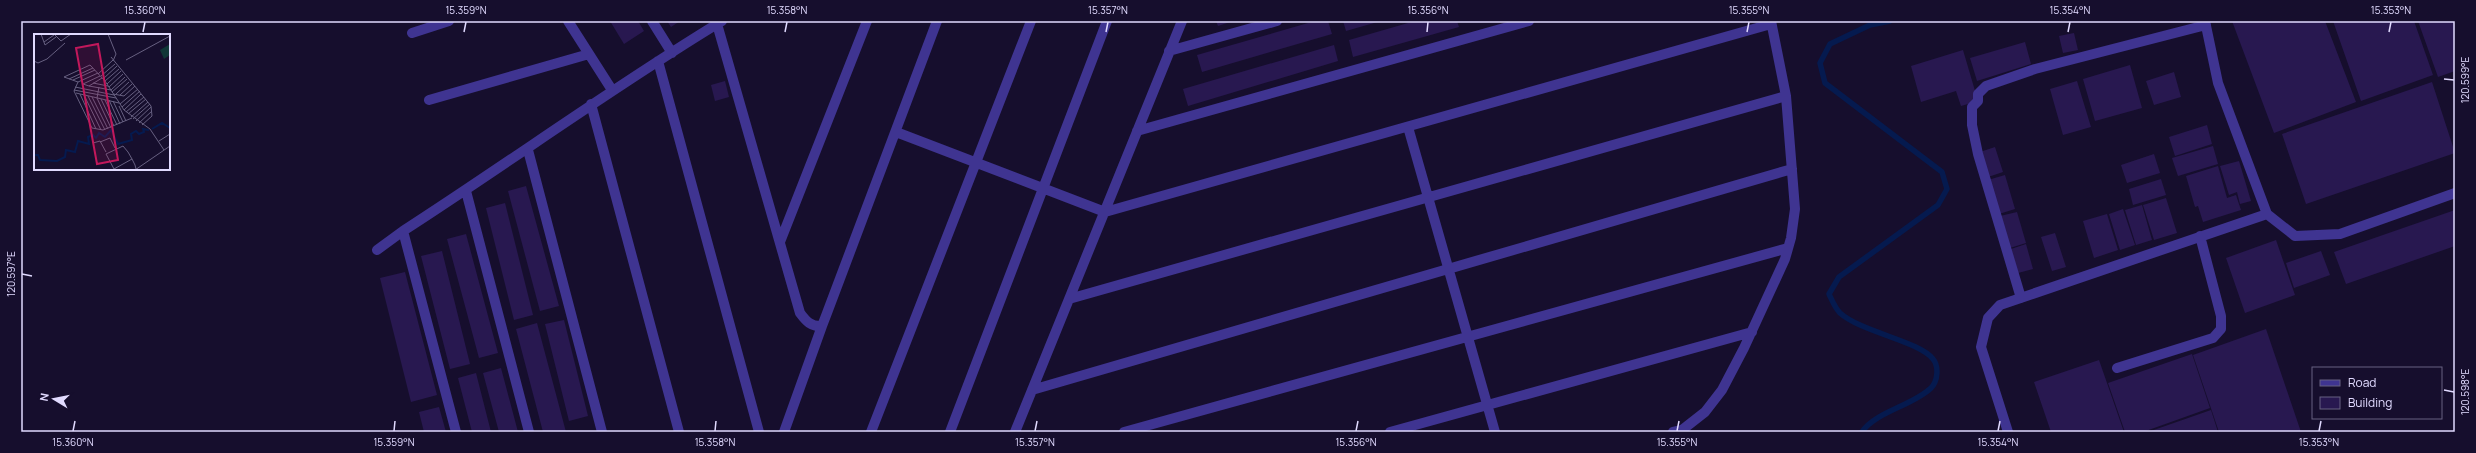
<svg xmlns="http://www.w3.org/2000/svg" width="2476" height="453" font-family="Manrope,sans-serif">
	<rect width="100%" height="100%" fill="#160e2d"/>
	<g fill="none" stroke-linecap="round" stroke-linejoin="round">
		<!-- stream -->
		<path stroke="#051a4f" stroke-width="5.5" d="M 1862,432 C 1875,412 1914,405 1931,388 C 1938,381 1939,366 1933,359 C 1919,341 1861,332 1840,313 C 1835,308 1832,300 1829,294 L 1839,277 L 1938,205 L 1947,189 L 1942,172 L 1825,83 L 1820,63 L 1830,44 L 1870,25 L 1890,21"/>
	</g>
	<!-- building -->
	<path fill="#281850" d="M 610,21 L 638,21 L 644,31 L 624,44 Z
		M 667,21 L 680,21 L 671,27 Z
		M 1216,21 L 1233,21 L 1218,26 Z
		M 1315,21 L 1328,21 L 1332,34 L 1202,72 L 1197,55 Z
		M 1343,21 L 1381,21 L 1346,31 Z
		M 1415,21 L 1457,21 L 1459,27 L 1353,57 L 1349,40 Z
		M 2232,21 L 2325,21 L 2356,102 L 2274,133 Z
		M 2333,21 L 2414,21 L 2433,75 L 2361,101 Z
		M 2418,21 L 2455,21 L 2455,71 L 2438,77 Z
		M 2074,33 L 2078,50 L 2063,53 L 2059,36 Z
		M 2025,42 L 2031,64 L 1977,81 L 1970,58 Z
		M 1334,45 L 1338,61 L 1188,106 L 1183,89 Z
		M 1963,50 L 1978,101 L 1961,106 L 1956,91 L 1921,102 L 1911,66 Z
		M 2130,65 L 2142,108 L 2095,121 L 2083,79 Z
		M 2174,72 L 2181,97 L 2154,105 L 2146,81 Z
		M 725,81 L 729,97 L 715,101 L 711,85 Z
		M 2077,81 L 2091,127 L 2063,135 L 2050,89 Z
		M 2432,82 L 2455,153 L 2306,204 L 2282,134 Z
		M 2207,125 L 2212,144 L 2175,156 L 2169,137 Z
		M 2213,146 L 2218,164 L 2178,176 L 2172,158 Z
		M 1995,147 L 2003,172 L 1988,177 L 1980,152 Z
		M 2154,154 L 2160,173 L 2127,183 L 2121,165 Z
		M 2239,161 L 2251,201 L 2240,204 L 2237,192 L 2229,195 L 2220,166 Z
		M 2218,166 L 2227,198 L 2236,195 L 2241,210 L 2203,222 L 2198,206 L 2195,207 L 2186,176 Z
		M 2005,175 L 2015,209 L 1999,214 L 1988,180 Z
		M 2161,179 L 2166,195 L 2133,205 L 2129,189 Z
		M 526,186 L 559,306 L 540,311 L 508,191 Z
		M 2166,198 L 2177,233 L 2154,240 L 2143,205 Z
		M 505,203 L 533,315 L 514,320 L 486,208 Z
		M 2142,205 L 2152,240 L 2136,245 L 2125,210 Z
		M 2123,209 L 2135,245 L 2120,250 L 2109,214 Z
		M 2455,210 L 2455,246 L 2346,284 L 2334,252 Z
		M 2017,212 L 2026,243 L 2010,248 L 2000,216 Z
		M 2107,214 L 2118,250 L 2094,258 L 2083,221 Z
		M 2055,233 L 2066,267 L 2052,271 L 2041,237 Z
		M 466,234 L 498,353 L 479,358 L 447,239 Z
		M 2276,240 L 2295,295 L 2245,313 L 2226,258 Z
		M 2026,244 L 2033,269 L 2018,273 L 2011,249 Z
		M 442,251 L 470,364 L 450,369 L 421,256 Z
		M 2321,251 L 2330,275 L 2294,288 L 2286,263 Z
		M 405,272 L 437,395 L 411,402 L 380,278 Z
		M 564,320 L 588,416 L 569,421 L 545,324 Z
		M 537,323 L 566,432 L 543,432 L 516,329 Z
		M 2266,329 L 2301,432 L 2219,432 L 2193,355 Z
		M 2192,354 L 2210,408 L 2143,432 L 2125,432 L 2108,383 Z
		M 2099,360 L 2124,432 L 2051,432 L 2034,382 Z
		M 501,368 L 518,432 L 499,432 L 483,373 Z
		M 476,373 L 491,432 L 472,432 L 458,378 Z
		M 439,407 L 446,432 L 424,432 L 419,412 Z
		M 2211,410 L 2218,432 L 2148,432 Z"/>
	<g fill="none" stroke-linecap="round" stroke-linejoin="round">
		<!-- service -->
		<path stroke="#3f3491" stroke-width="10" d="M 2205,21 L 2218,83 L 2267,214 L 2295,236 L 2340,234 L 2455,193
			M 2021,298 L 1978,154 L 1972,125 L 1972,107 L 1978,101 L 1978,94 L 1986,86 L 2035,69 L 2206,25
			M 2117,368 L 2213,338 L 2221,329 L 2221,316 L 2200,236
			M 2008,432 L 1981,347 L 1988,318 L 2000,305 L 2267,214"/>
		<!-- minor -->
		<path stroke="#3f3491" stroke-width="10" d="M 568,21 L 612,90
			M 652,21 L 672,53
			M 717,24 L 800,313 C 806,321 811,327 822,326 L 827,313 L 937,21
			M 412,33 L 449,21
			M 1169,51 L 1277,21
			M 658,61 L 759,432
			M 429,100 L 589,54
			M 591,104 L 679,432
			M 1408,127 L 1495,432
			M 1137,131 L 1529,21
			M 896,132 L 1105,212 L 1771,24
			M 528,150 L 602,432
			M 466,191 L 529,432
			M 780,242 L 867,21
			M 377,250 L 403,231
			M 1069,299 L 1786,96
			M 1032,390 L 1792,169
			M 456,432 L 403,231 C 510,162 613,87 722,21
			M 784,432 L 822,326
			M 871,432 L 1031,21
			M 950,432 L 1107,21
			M 1015,432 L 1182,21
			M 1124,432 L 1788,248
			M 1390,432 L 1752,332
			M 1673,432 L 1682,430 L 1705,412 L 1722,390 L 1744,348 L 1785,259 L 1791,238 L 1795,209 L 1786,96 L 1771,21"/>
	</g>
	<!-- ticks -->
	<path fill="none" stroke="#e1daff" stroke-width="1.5" d="M 143,32 L 145,22M 464,32 L 466,22M 785,32 L 787,22M 1106,32 L 1108,22M 1427,32 L 1428,22M 1747,32 L 1749,22M 2068,32 L 2070,22M 2389,32 L 2391,22M 2444,79 L 2454,80M 22,274 L 32,276M 2444,390 L 2454,392M 73,431 L 75,421M 394,431 L 395,421M 715,431 L 716,421M 1035,431 L 1037,421M 1356,431 L 1358,421M 1677,431 L 1679,421M 1998,431 L 2000,421M 2319,431 L 2321,421"/>
	<!-- overview -->
	<g transform="translate(34 34)">
		<rect width="136" height="136" fill="#160e2d"/>
		<path d="M 136,10 L 136,21 L 130,25 L 126,16 Z" fill="#103637"/>
		<path fill="none" stroke="#051a4f" stroke-width="2" d="M 118,95 L 128,89 L 136,94M 0,121 L 4,121 L 6,126 L 23,127 L 31,123 L 32,116 L 41,118 L 44,107 L 55,110 L 54,103 L 59,101 L 62,104 L 65,99 L 71,103 L 77,96 L 84,110 L 98,106 L 97,100 L 102,97 L 105,100 L 110,98 L 109,95 L 115,96"/>
		<path fill="none" stroke="#676081" stroke-width="1" d="M 7,0 L 11,11 L 22,3M 20,0 L 27,7 L 37,0M 74,0 L 82,20 L 79,27M 10,8 L 20,1M 77,23 L 117,72 L 118,82 L 108,91M 92,26 L 136,2M 0,27 L 4,29 L 13,25 L 31,9M 64,40 L 79,26M 67,42 L 81,30M 68,44 L 55,52 L 77,56 L 91,43M 35,45 L 59,34M 69,45 L 83,32M 39,46 L 61,36M 71,47 L 85,35M 44,48 L 64,39M 59,49 L 74,52M 73,50 L 87,37M 55,52 L 49,50 L 66,42M 41,53 L 80,61M 65,53 L 63,64 L 77,94M 75,53 L 89,40M 40,56 L 82,64M 78,58 L 93,45M 42,59 L 85,69M 46,60 L 62,95M 79,60 L 90,62 L 101,52M 82,60 L 95,48M 50,61 L 67,96M 86,61 L 98,50M 54,62 L 71,96M 58,63 L 74,95M 67,65 L 80,92M 71,66 L 83,91M 75,66 L 86,90M 79,67 L 89,88M 86,70 L 104,55M 85,72 L 92,87M 88,73 L 106,57M 90,76 L 107,60M 92,78 L 110,63M 94,80 L 112,65M 97,83 L 114,68M 98,84 L 69,96 L 58,94 L 40,57 L 44,48 L 30,43 L 56,31 L 71,47 L 90,76 L 116,95 L 130,116M 99,85 L 116,70M 102,87 L 117,73M 105,89 L 118,77M 125,107 L 136,100M 66,108 L 76,104 L 81,114M 59,109 L 66,107 L 72,118M 98,125 L 80,135 L 72,120 L 89,112 L 94,118 L 98,125 L 101,131 L 102,135M 101,136 L 136,112"/>
		<path fill="#c2185b" fill-opacity="0.15" stroke="#c2185b" stroke-width="2" d="M 64,10 L 84,126 L 63,130 L 42,14 Z"/>
		<rect width="136" height="136" fill="none" stroke="#e1daff" stroke-width="2"/>
	</g>
	<!-- border -->
	<rect width="2476" height="453" fill="none" stroke="#160e2d" stroke-width="44"/>
	<!-- legend -->
	<rect x="2312" y="367" width="130" height="52" fill="#160e2d" stroke="#676081"/>
	<rect x="2320" y="380" width="20" height="6" fill="#3f3491" stroke="#676081"/>
	<text x="2348" y="387" font-size="12" fill="#e1daff">Road</text>
	<rect x="2320" y="397" width="20" height="12" fill="#281850" stroke="#676081"/>
	<text x="2348" y="407" font-size="12" fill="#e1daff">Building</text>
	<!-- north arrow -->
	<g transform="translate(54 399) rotate(280)" stroke="#160e2d" stroke-width="3" paint-order="stroke">
	<path d="M0-3L7 15L0 10L-7 15Z" fill="#e1daff"/>
	<text y="-6" font-size="11" font-weight="bold" text-anchor="middle" fill="#e1daff">N</text>
	</g>
	<rect x="22" y="22" width="2432" height="409" fill="none" stroke="#e1daff" stroke-width="1.5"/>
	<g font-size="10" text-anchor="middle" fill="#e1daff">
		<text x="145" y="14">15.360°N</text>
		<text x="466" y="14">15.359°N</text>
		<text x="787" y="14">15.358°N</text>
		<text x="1108" y="14">15.357°N</text>
		<text x="1428" y="14">15.356°N</text>
		<text x="1749" y="14">15.355°N</text>
		<text x="2070" y="14">15.354°N</text>
		<text x="2391" y="14">15.353°N</text>
		<text transform="translate(2465 80) rotate(-90)" y="4">120.599°E</text>
		<text transform="translate(11 274) rotate(-90)" y="4">120.597°E</text>
		<text transform="translate(2465 392) rotate(-90)" y="4">120.598°E</text>
		<text x="73" y="446">15.360°N</text>
		<text x="394" y="446">15.359°N</text>
		<text x="715" y="446">15.358°N</text>
		<text x="1035" y="446">15.357°N</text>
		<text x="1356" y="446">15.356°N</text>
		<text x="1677" y="446">15.355°N</text>
		<text x="1998" y="446">15.354°N</text>
		<text x="2319" y="446">15.353°N</text>
	</g>
</svg>
